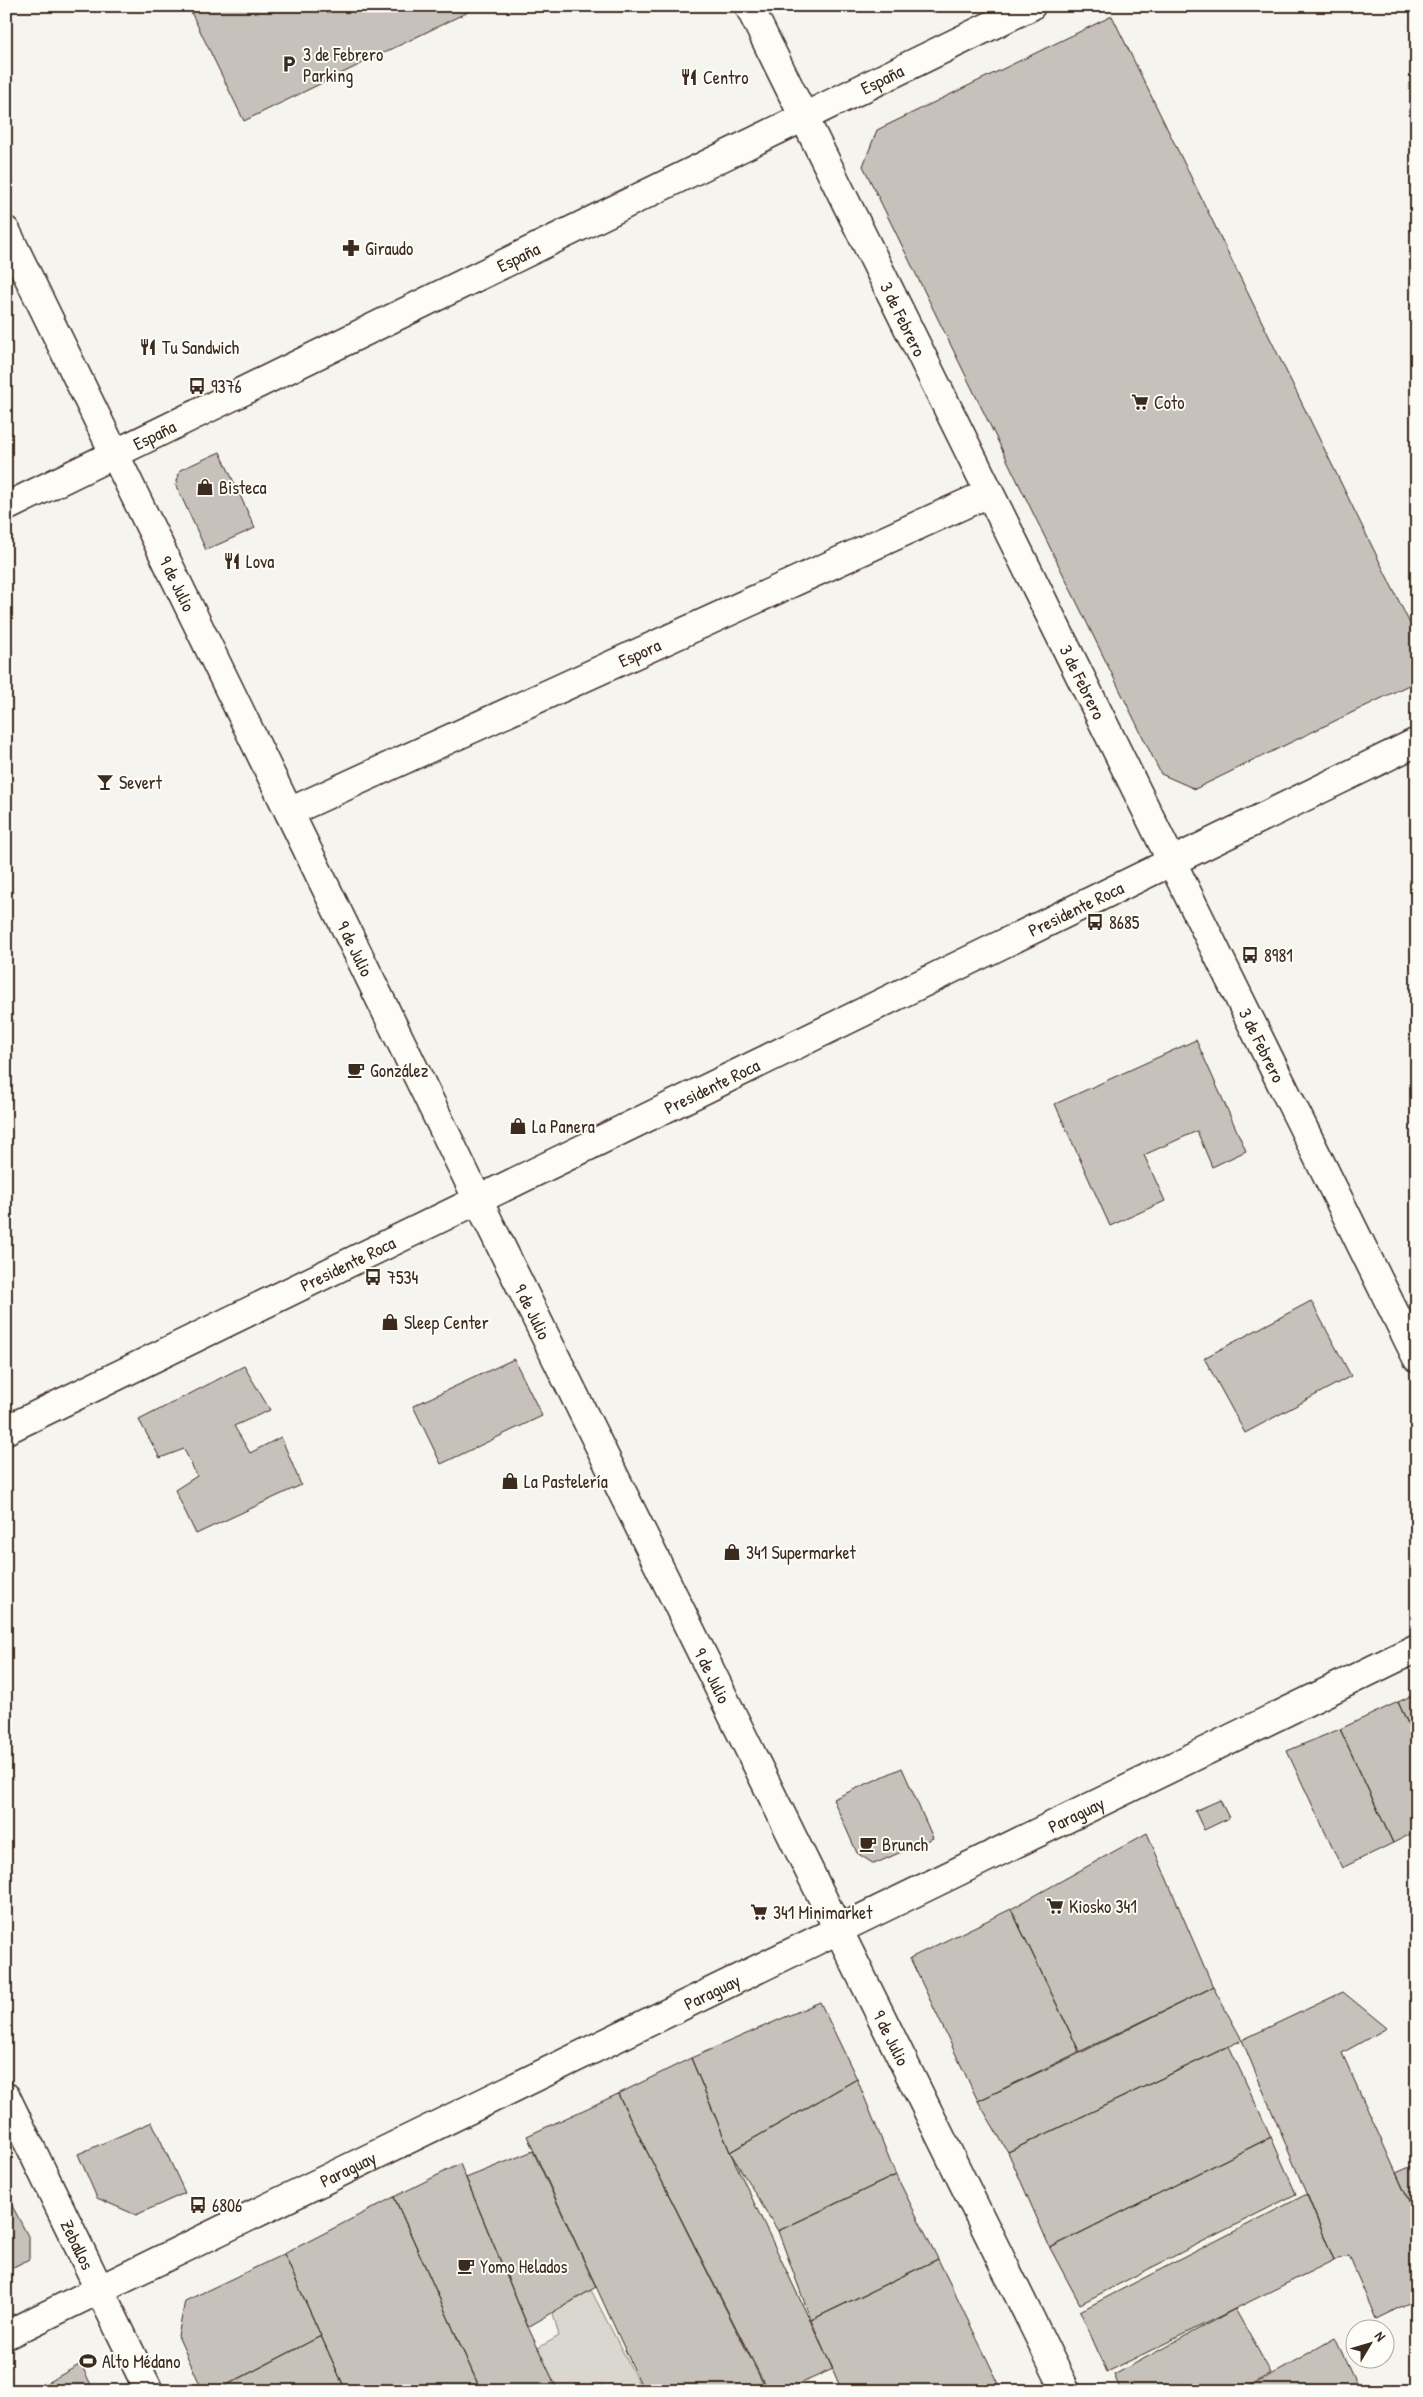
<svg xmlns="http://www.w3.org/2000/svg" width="1423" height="2397" font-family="'Patrick Hand',sans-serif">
	<rect width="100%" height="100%" fill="#f5f4ee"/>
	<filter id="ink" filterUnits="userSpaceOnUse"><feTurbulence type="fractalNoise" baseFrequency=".02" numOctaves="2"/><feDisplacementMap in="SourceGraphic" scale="10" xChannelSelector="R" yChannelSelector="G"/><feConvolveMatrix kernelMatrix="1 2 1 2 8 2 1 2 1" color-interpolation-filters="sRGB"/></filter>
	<g filter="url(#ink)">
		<!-- green -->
		<path fill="#dad6d0" stroke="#8a8077" d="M 591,2290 L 643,2391 L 604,2391 L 601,2384 L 587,2391 L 558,2391 L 538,2348 L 559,2336 L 553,2313 Z"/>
		<!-- building -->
		<path fill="#c7c1bb" stroke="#3b2a1e" d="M 188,6 L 480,6 L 244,121 Z
			M 1112,16 L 1417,638 L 1417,681 L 1195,789 L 1161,774 L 863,166 L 877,130 Z
			M 220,452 L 255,528 L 206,550 L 176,485 L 180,470 Z
			M 1196,1040 L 1246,1151 L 1212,1167 L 1197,1131 L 1144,1155 L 1165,1201 L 1110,1226 L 1055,1104 Z
			M 1311,1301 L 1351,1376 L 1245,1433 L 1204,1358 Z
			M 514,1359 L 542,1416 L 441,1464 L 413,1406 Z
			M 244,1366 L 270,1410 L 234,1426 L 250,1453 L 281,1437 L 301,1485 L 196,1534 L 175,1490 L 197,1476 L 184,1449 L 160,1458 L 139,1420 Z
			M 1417,1693 L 1417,1742 L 1398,1702 Z
			M 1398,1702 L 1417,1744 L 1417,1831 L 1393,1843 L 1340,1729 Z
			M 1340,1729 L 1393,1843 L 1342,1868 L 1287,1751 Z
			M 902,1768 L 933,1838 L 874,1864 L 857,1853 L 833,1799 Z
			M 1220,1800 L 1229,1818 L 1204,1830 L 1195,1811 Z
			M 1147,1833 L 1213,1987 L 1080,2053 L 1011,1909 Z
			M 1011,1909 L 1080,2053 L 978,2101 L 910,1958 Z
			M 1213,1987 L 1242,2040 L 1008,2152 L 978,2101 Z
			M 1343,1992 L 1387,2028 L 1342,2053 L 1417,2219 L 1417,2299 L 1376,2319 L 1349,2256 L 1334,2260 L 1242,2040 Z
			M 820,2002 L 857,2079 L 730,2152 L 691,2058 Z
			M 1229,2046 L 1271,2137 L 1050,2248 L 1008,2152 Z
			M 691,2058 L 730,2152 L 833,2369 L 784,2391 L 768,2391 L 618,2094 Z
			M 857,2079 L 896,2175 L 778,2231 L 730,2152 Z
			M 618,2094 L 767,2391 L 644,2391 L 527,2136 Z
			M 152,2122 L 185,2193 L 136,2215 L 97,2198 L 78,2154 Z
			M 1271,2137 L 1296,2194 L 1080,2304 L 1050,2248 Z
			M 533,2151 L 596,2287 L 528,2327 L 466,2178 Z
			M 460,2164 L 528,2327 L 558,2391 L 481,2391 L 394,2197 Z
			M 1417,2164 L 1417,2219 L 1396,2173 Z
			M 896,2175 L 938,2259 L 811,2320 L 778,2231 Z
			M 1307,2194 L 1334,2260 L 1107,2372 L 1080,2311 Z
			M 394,2197 L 481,2391 L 346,2391 L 321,2336 L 284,2254 Z
			M 8,2198 L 29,2238 L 29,2259 L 6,2271 L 6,2199 Z
			M 284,2254 L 321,2336 L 215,2391 L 203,2391 L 178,2336 L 185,2301 Z
			M 938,2259 L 1002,2390 L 842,2391 L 811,2320 Z
			M 1235,2309 L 1271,2373 L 1241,2391 L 1121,2391 L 1114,2375 Z
			M 321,2336 L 346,2391 L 215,2391 Z
			M 1335,2338 L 1360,2391 L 1244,2391 L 1272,2374 Z
			M 81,2364 L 94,2391 L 32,2391 Z"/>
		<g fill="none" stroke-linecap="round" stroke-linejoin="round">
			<!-- minor casing -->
			<g stroke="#3b2a1e" stroke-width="31">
				<g id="minor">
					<path id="s1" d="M 749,6 L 1417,1358"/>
					<path id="s2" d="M 6,231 L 478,1200 L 1066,2391"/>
					<path id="s3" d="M 6,507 L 1031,6"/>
					<path id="s4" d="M 289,812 L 989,493"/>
					<path id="s5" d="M 6,1430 L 1417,742"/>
					<path id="s6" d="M 6,2097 L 149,2391"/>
					<path id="s7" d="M 6,2335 L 1417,1648"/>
				</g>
			</g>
			<!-- minor -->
			<use href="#minor" stroke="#fdfcf7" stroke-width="28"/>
		</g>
	</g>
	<!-- icons -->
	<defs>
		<g id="parking-bare" transform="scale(1.35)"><path d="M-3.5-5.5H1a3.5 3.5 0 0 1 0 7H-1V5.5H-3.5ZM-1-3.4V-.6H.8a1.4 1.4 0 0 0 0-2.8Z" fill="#3b2a1e" stroke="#fdfcf7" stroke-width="2.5" paint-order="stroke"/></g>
		<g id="restaurant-bare" transform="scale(1.35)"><path d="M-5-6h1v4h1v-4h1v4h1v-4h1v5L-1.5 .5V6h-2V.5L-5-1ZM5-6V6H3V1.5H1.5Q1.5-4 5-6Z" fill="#3b2a1e" stroke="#fdfcf7" stroke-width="2.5" paint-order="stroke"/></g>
		<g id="pharmacy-bare" transform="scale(1.35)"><path d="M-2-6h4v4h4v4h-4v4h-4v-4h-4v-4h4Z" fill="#3b2a1e" stroke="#fdfcf7" stroke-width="2.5" paint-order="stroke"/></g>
		<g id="bus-bare" transform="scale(1.35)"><path d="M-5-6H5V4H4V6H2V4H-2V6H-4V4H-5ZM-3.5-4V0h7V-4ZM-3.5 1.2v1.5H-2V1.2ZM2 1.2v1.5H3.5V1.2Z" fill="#3b2a1e" stroke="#fdfcf7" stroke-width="2.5" paint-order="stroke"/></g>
		<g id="supermarket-bare" transform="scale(1.35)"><path d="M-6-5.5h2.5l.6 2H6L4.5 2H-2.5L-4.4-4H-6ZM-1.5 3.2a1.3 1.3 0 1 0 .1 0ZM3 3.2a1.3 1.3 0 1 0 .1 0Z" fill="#3b2a1e" stroke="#fdfcf7" stroke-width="2.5" paint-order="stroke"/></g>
		<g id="shop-bare" transform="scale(1.35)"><path d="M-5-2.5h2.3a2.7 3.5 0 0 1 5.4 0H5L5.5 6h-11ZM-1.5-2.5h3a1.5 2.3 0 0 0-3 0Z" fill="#3b2a1e" stroke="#fdfcf7" stroke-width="2.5" paint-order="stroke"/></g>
		<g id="bar-bare" transform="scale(1.35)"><path d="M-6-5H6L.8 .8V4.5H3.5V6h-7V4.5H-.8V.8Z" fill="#3b2a1e" stroke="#fdfcf7" stroke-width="2.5" paint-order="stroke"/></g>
		<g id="cafe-bare" transform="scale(1.35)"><path d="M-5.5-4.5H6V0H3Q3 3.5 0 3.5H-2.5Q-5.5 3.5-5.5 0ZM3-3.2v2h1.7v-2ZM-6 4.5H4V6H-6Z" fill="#3b2a1e" stroke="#fdfcf7" stroke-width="2.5" paint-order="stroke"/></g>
		<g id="stadium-bare" transform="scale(1.35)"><path d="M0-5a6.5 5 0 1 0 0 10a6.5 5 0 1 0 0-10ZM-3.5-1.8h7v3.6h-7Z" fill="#3b2a1e" stroke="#fdfcf7" stroke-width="2.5" paint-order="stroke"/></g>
	</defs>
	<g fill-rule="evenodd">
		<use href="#parking-bare" x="289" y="64"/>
		<use href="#restaurant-bare" x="689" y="77"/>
		<use href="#pharmacy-bare" x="351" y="248"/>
		<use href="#restaurant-bare" x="148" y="347"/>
		<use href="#bus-bare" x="197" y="386"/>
		<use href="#supermarket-bare" x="1140" y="402"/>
		<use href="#shop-bare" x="205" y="487"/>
		<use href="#restaurant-bare" x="232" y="561"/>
		<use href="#bar-bare" x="105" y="782"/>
		<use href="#bus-bare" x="1095" y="922"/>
		<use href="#bus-bare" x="1250" y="955"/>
		<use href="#cafe-bare" x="356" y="1070"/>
		<use href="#shop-bare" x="518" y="1126"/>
		<use href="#bus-bare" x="373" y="1277"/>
		<use href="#shop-bare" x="390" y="1322"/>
		<use href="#shop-bare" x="510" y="1481"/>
		<use href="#shop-bare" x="732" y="1552"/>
		<use href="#cafe-bare" x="868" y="1844"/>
		<use href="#supermarket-bare" x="1055" y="1906"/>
		<use href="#supermarket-bare" x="759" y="1912"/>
		<use href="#bus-bare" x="198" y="2205"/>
		<use href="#cafe-bare" x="466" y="2266"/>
		<use href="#stadium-bare" x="88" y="2361"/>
	</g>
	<g text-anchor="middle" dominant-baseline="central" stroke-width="4" stroke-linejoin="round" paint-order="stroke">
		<!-- poi labels -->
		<g font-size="18" fill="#3b2a1e" stroke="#fdfcf7" text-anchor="start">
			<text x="303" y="54">3 de Febrero<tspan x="303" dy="21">Parking</tspan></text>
			<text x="703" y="77">Centro</text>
			<text x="365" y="248">Giraudo</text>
			<text x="162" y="347">Tu Sandwich</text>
			<text x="211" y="386">9376</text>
			<text x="1154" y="402">Coto</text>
			<text x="219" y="487">Bisteca</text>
			<text x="246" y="561">Lova</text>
			<text x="119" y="782">Severt</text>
			<text x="1109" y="922">8685</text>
			<text x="1264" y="955">8981</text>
			<text x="370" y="1070">González</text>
			<text x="532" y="1126">La Panera</text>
			<text x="387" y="1277">7534</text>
			<text x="404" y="1322">Sleep Center</text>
			<text x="524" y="1481">La Pastelería</text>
			<text x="746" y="1552">341 Supermarket</text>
			<text x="882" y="1844">Brunch</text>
			<text x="1069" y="1906">Kiosko 341</text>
			<text x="773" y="1912">341 Minimarket</text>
			<text x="212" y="2205">6806</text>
			<text x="480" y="2266">Yomo Helados</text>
			<text x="102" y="2361">Alto Médano</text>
		</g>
		<!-- street labels -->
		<g font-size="18" fill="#3b2a1e" stroke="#fdfcf7">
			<text stroke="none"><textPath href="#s3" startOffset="975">España</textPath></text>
			<text stroke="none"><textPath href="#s3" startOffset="570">España</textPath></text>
			<text stroke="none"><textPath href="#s1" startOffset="349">3 de Febrero</textPath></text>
			<text stroke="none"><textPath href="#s3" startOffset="165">España</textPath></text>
			<text stroke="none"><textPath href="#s2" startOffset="392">9 de Julio</textPath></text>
			<text stroke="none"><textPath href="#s4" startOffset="385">Espora</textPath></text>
			<text stroke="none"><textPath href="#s1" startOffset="754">3 de Febrero</textPath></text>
			<text stroke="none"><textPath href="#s5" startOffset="1190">Presidente Roca</textPath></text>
			<text stroke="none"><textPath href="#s2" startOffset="798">9 de Julio</textPath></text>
			<text stroke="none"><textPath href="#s1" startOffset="1159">3 de Febrero</textPath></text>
			<text stroke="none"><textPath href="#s5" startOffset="785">Presidente Roca</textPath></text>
			<text stroke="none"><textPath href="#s5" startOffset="380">Presidente Roca</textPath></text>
			<text stroke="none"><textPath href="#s2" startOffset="1202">9 de Julio</textPath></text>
			<text stroke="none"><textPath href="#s2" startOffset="1608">9 de Julio</textPath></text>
			<text stroke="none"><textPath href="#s7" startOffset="1190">Paraguay</textPath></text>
			<text stroke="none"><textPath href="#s7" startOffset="785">Paraguay</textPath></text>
			<text stroke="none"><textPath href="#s2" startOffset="2012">9 de Julio</textPath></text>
			<text stroke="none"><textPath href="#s7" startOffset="380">Paraguay</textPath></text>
			<text stroke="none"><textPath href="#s6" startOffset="164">Zeballos</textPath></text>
		</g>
	</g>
	<!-- margin -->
	<rect width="1423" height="2397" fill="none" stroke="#fdfcf7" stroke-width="25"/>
	<rect x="12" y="12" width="1398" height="2372" fill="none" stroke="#3b2a1e" stroke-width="2" filter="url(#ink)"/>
	<!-- north arrow -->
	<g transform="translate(1370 2344) rotate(52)"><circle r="24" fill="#fdfcf7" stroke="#afa8a0"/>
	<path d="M0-4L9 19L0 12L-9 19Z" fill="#3b2a1e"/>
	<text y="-8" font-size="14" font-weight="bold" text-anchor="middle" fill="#3b2a1e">N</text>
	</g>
</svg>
